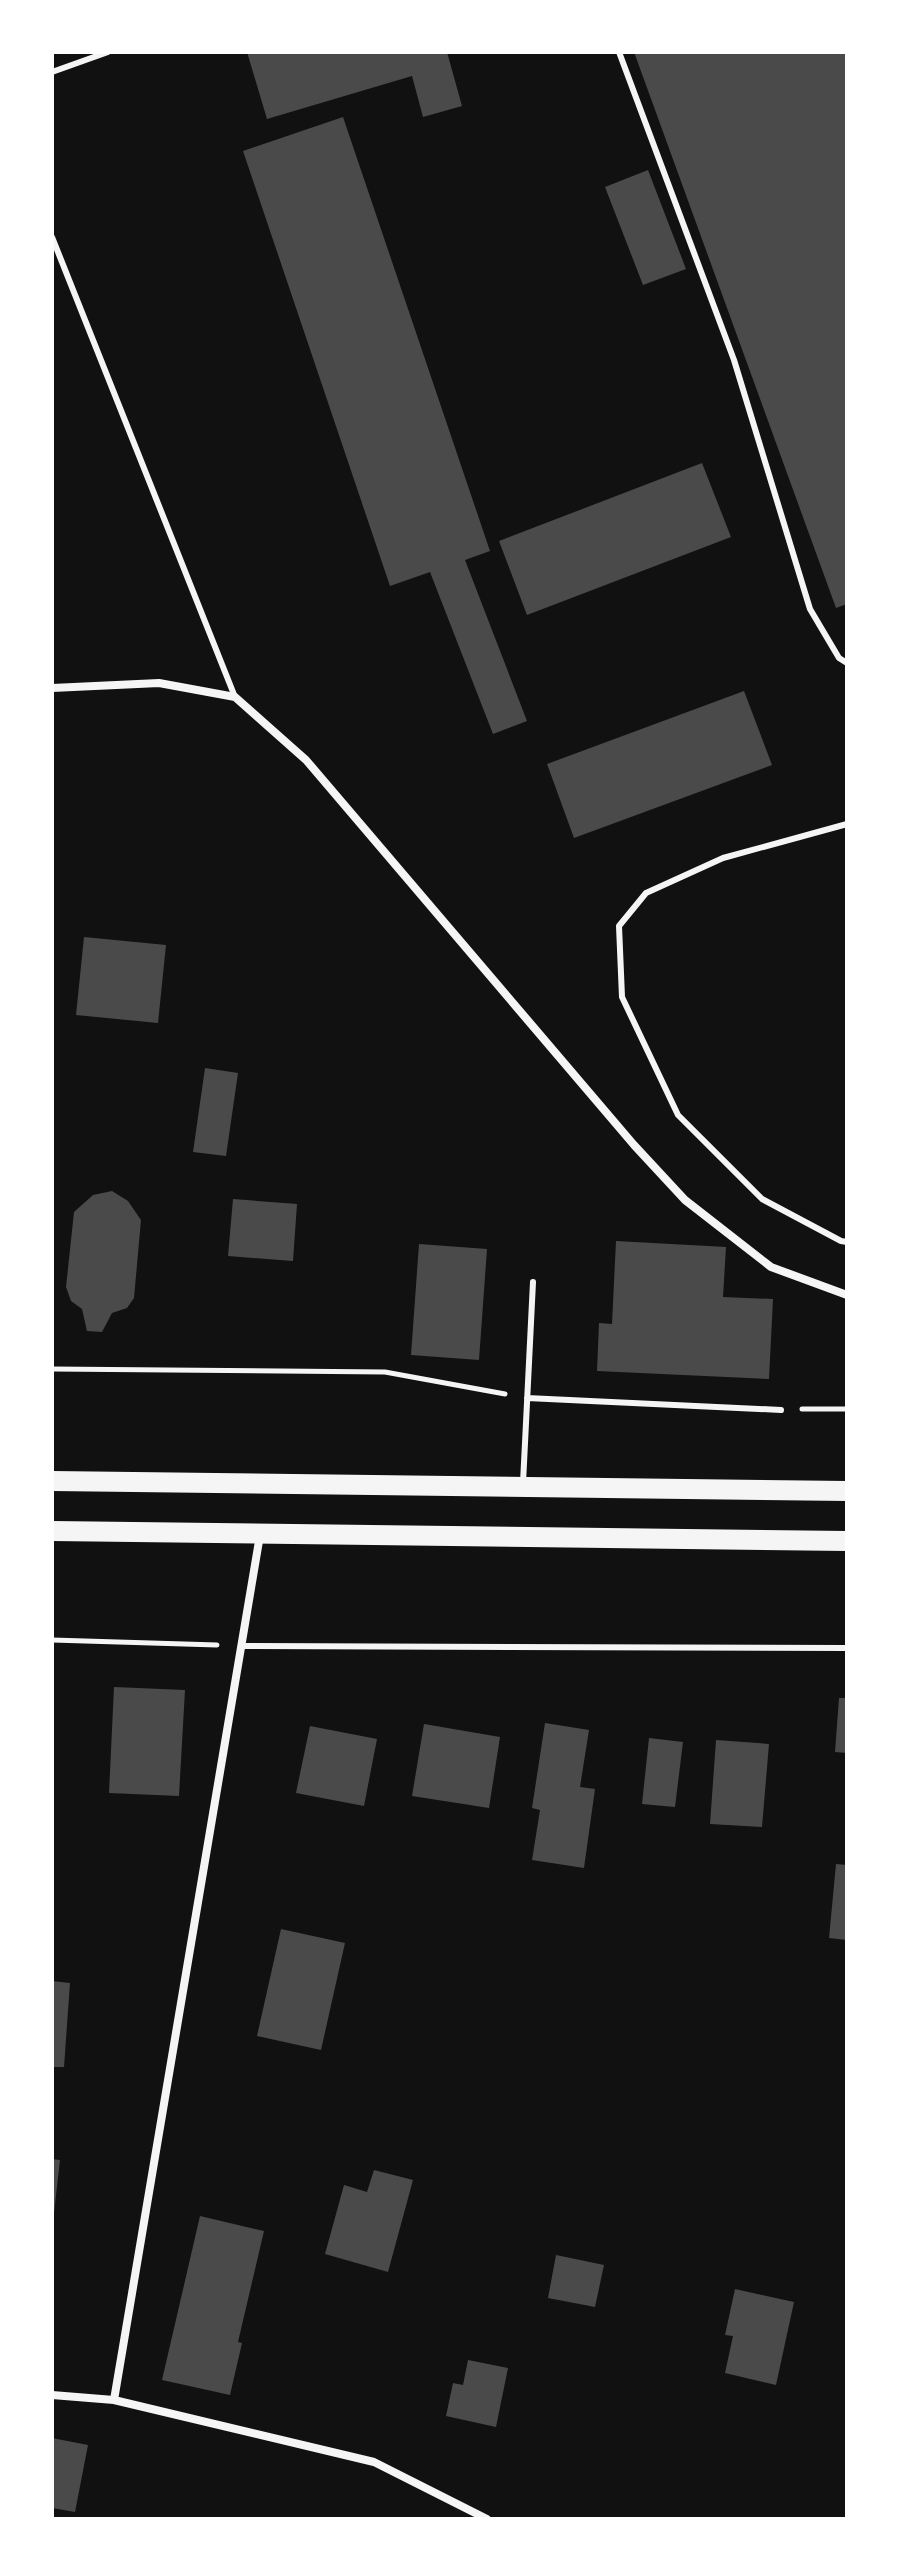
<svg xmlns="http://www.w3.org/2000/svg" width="899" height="2571" font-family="'IBM Plex Sans',sans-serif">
	<rect width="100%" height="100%" fill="#111"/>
	<!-- building -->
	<path fill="#4a4a4a" d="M 247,52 L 447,52 L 462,106 L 423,117 L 412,76 L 267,119 Z
		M 634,52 L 847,52 L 847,604 L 836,608 Z
		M 343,117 L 490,551 L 465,560 L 527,721 L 493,734 L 430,572 L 390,586 L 243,151 Z
		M 648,170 L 686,269 L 643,285 L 605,187 Z
		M 702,463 L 731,537 L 527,615 L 499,541 Z
		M 744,691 L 772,765 L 574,838 L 547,764 Z
		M 84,937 L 166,945 L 158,1023 L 76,1015 Z
		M 205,1068 L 238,1073 L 226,1156 L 193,1152 Z
		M 112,1191 L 128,1201 L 141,1220 L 134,1298 L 127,1308 L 112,1313 L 102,1332 L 87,1331 L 82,1309 L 71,1301 L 66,1287 L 74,1212 L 93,1195 Z
		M 233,1199 L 297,1204 L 293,1261 L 228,1256 Z
		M 616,1241 L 726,1247 L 723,1297 L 773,1299 L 769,1379 L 597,1371 L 599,1323 L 612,1324 Z
		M 419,1244 L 487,1249 L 479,1360 L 411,1355 Z
		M 114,1687 L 185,1690 L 179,1796 L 109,1793 Z
		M 839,1698 L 847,1698 L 847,1753 L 835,1752 Z
		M 545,1723 L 589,1730 L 580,1787 L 595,1789 L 584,1868 L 532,1860 L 540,1810 L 532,1808 Z
		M 424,1724 L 500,1737 L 489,1808 L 412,1796 Z
		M 310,1726 L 377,1739 L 364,1806 L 296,1793 Z
		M 649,1738 L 683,1742 L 675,1807 L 642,1804 Z
		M 716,1740 L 769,1744 L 762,1827 L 710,1824 Z
		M 836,1864 L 847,1865 L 847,1940 L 829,1938 Z
		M 281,1929 L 345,1943 L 321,2050 L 257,2036 Z
		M 52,1981 L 70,1983 L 64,2067 L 52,2067 Z
		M 52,2159 L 60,2160 L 54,2213 L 52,2213 Z
		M 374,2170 L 413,2180 L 388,2272 L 325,2254 L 344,2185 L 367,2192 Z
		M 200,2216 L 264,2231 L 238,2342 L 242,2343 L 230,2395 L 162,2380 Z
		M 556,2255 L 604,2265 L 595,2307 L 548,2298 Z
		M 735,2289 L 794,2302 L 776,2385 L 725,2373 L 733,2336 L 725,2335 Z
		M 468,2360 L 508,2368 L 496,2427 L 446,2416 L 453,2383 L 463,2385 Z
		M 52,2438 L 88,2445 L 75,2512 L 52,2508 Z"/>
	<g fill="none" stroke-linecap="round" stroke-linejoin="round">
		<!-- path -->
		<path stroke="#f5f5f5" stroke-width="5" d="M 52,1369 L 385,1372 L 505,1394
			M 802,1409 L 847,1409
			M 52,1640 L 217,1645"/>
		<!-- service -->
		<path stroke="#f5f5f5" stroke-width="6" d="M 619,52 L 734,360 L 810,609 L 839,658 L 847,663
			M 52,72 L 108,52
			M 52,237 L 235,697
			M 847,824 L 723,858 L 646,893 L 619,926 L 622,997 L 678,1115 L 762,1199 L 841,1241 L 847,1242
			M 527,1398 L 781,1410
			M 523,1483 L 533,1282
			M 242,1646 L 847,1648"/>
		<!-- minor -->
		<path stroke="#f5f5f5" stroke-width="8" d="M 52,688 L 159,683 L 235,697 L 306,760 L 634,1145 L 685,1200 L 771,1267 L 847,1295
			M 52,2395 L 114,2400 L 374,2462 L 487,2519
			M 114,2400 L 260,1535"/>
		<!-- primary -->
		<path stroke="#f5f5f5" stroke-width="20" d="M 52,1481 L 847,1491
			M 52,1531 L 847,1541"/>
	</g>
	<!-- border -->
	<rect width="899" height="2571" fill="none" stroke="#ffffff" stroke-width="108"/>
</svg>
